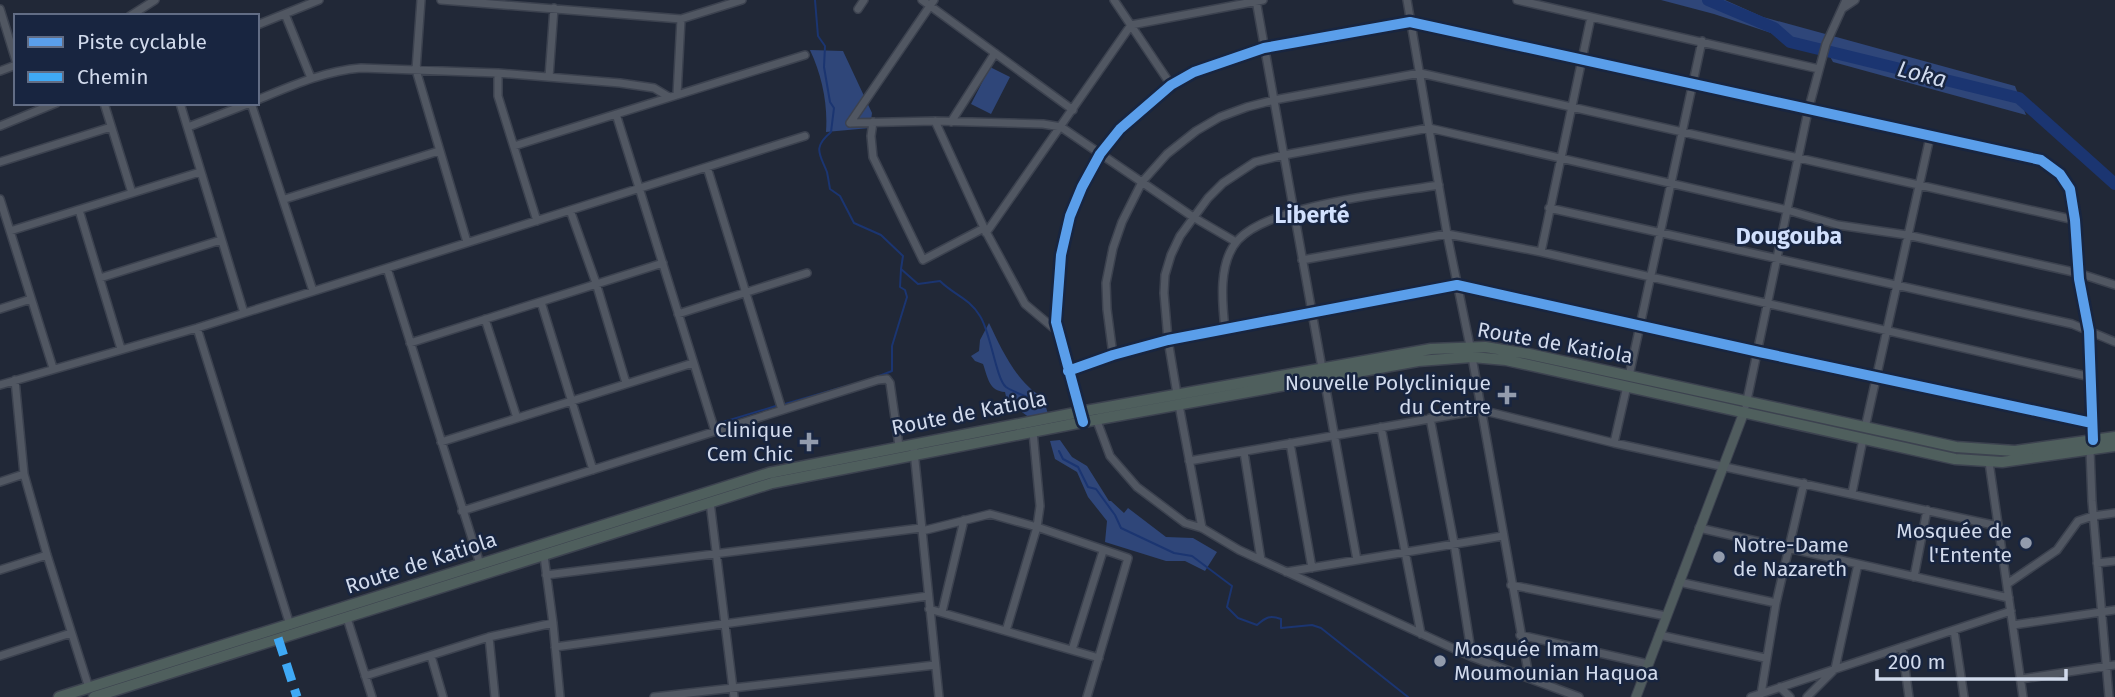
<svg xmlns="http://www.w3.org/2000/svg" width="2115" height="697" font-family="'Fira Sans',sans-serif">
	<rect width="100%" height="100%" fill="#212837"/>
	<!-- green -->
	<path fill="#2f4679" d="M 1661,0 L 1725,0 L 1763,17 L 2015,86 L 2026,115 L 1833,62 L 1828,53 L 1787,43 L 1771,33 L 1714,14 Z
		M 810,50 L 843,51 L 872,113 L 870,128 L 826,132 C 828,104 822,76 810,50 Z
		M 990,67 L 1010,77 L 991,114 L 971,104 Z
		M 989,323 C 1001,348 1017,384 1043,397 L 1048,414 L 1030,418 L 1007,401 L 1005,392 C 989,391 988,378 983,364 L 975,361 L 971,356 L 979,351 L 980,340 Z
		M 1060,440 L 1072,457 L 1087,466 L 1109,501 L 1111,501 L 1124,513 L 1128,508 L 1166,537 L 1193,538 L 1217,552 L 1205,571 L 1185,561 L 1166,561 L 1105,542 L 1107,521 L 1088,497 L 1077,472 L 1055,459 L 1050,441 Z"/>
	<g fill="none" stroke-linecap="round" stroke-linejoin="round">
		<!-- stream -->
		<path stroke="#1b3571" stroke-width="2" d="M 815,0 L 818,36 L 825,46 L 824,67 L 830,102 L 834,108 L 831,132 C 812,148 820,154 827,172 C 828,177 829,183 830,189 L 840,196 L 854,223 L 881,235 L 903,256 L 901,269 L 918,284 L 940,281 C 954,295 969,298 980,316 C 991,333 996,379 1006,387 C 1016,394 1030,397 1041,402
			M 879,376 L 892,371 L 892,346 L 907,297 L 905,290 L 900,287 L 901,269
			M 785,404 L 850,385
			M 720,423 L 779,405
			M 1059,451 L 1063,459 L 1078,467 L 1088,487 L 1096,489 L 1115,515 L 1121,528 L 1174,553 L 1192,556 L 1232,586 L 1227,607 L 1238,618 L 1257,625 C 1266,617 1270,615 1281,619 L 1281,628 L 1312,625 L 1321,628 L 1408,697"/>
		<!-- river -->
		<path stroke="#1b3571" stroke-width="12" d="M 1708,0 L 1774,28 L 1790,42 L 2019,98 L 2115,184"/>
		<!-- minor casing -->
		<g stroke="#3c424f" stroke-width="10">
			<path id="minor" d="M 421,0 L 416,70 L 467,242
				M 441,0 L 681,19 L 742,0
				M 922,0 L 1073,110
				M 1114,0 L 1171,85
				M 1256,0 L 1322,368
				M 1407,0 L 1447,234 L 1470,346
				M 1517,0 L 1819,69
				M 1843,8 L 1855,0
				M 0,9 L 16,61
				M 858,9 L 864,0
				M 285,14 L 311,78
				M 130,16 L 155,0
				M 257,25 L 319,0
				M 0,71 L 16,65
				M 498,73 L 498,96 L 537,221
				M 549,77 L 554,8
				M 677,95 L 681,19
				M 257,100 C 291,86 324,71 361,68 L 498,73 L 620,83 L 654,88 L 669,97
				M 104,103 L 132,193
				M 180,103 L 244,313
				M 251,103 L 313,291
				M 616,114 L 715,431
				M 935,121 L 984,228 L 1025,304 L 1057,331
				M 873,122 L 871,136 L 873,157 L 923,260 L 984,228
				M 951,122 L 995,53
				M 850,123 L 935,121 L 1043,124 L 1061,127 L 1193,217 L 1236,242
				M 850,123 L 934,0
				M 0,126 L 56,103
				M 188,127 L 250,103
				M 514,146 L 805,55
				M 0,162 L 111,127
				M 707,167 L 782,410
				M 0,199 L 53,368
				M 285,199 L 439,151
				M 1549,208 L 2072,324 L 2115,342
				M 79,210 L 121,349
				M 570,210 L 596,283 L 626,383
				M 10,231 L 200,172
				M 986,233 L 1131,25 L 1263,0
				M 1541,252 L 1591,17
				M 1302,260 L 1447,234 L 1541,252 L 2091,377
				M 387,268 L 480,564
				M 100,278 L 221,240
				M 541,302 L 593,470
				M 0,309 L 31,299
				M 678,314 L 807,273
				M 485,319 L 517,418
				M 197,328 L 290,625
				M 1225,329 C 1222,302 1218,262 1238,240 C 1270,205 1390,193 1439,185
				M 410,343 L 663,263
				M 1113,355 L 1107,309 L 1106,283 L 1113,248 L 1122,222 L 1142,182 L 1167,154 L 1196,131 L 1220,117 L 1247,107 L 1274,100 L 1420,73 L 2075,220
				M 1472,357 L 1529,677
				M 1068,371 L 1113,355 L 1168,340 L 1457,285 L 1759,352 L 2092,423
				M 1629,376 L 1702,41
				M 1324,378 L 1357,560
				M 15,380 L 24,474 L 47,555 L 89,688
				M 0,385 L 197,328 L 805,136
				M 1177,394 L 1168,340 L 1164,293 L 1165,275 L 1171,255 L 1180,236 L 1208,198 L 1223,183 L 1255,162 L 1284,155 L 1429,128 L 1787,210 L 1838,225 L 1907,235 L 2078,273 L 2115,285
				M 1179,405 L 1202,528
				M 1746,405 L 1808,111 L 1826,44 L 1846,0
				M 1080,413 L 1057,331 L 1056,309 L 1061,255 L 1070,216 L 1082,187 L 1100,154 L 1120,129 L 1171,85 L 1194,72 L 1264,48 L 1410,22 L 2041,160 L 2060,174 L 2070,189 L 2075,220 L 2079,279 L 2089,331 L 2093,440
				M 1430,418 L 1454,543 L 1472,657
				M 1097,421 L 1110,456 L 1137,487 L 1185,523 L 1202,528 L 1239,550 L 1472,657 L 1579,697
				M 1381,427 L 1421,634
				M 1865,428 L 1930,137
				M 441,442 L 693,363
				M 1290,443 L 1312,568
				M 1614,443 L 1627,386
				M 2090,450 L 2092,501 L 2109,697
				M 914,451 L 939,697
				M 1244,452 L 1261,560
				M 1189,461 L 1481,410 L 1614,443 L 1998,526
				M 1989,462 L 2023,697
				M 0,482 L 24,474
				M 1852,493 L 1863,439
				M 710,502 L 734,697
				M 462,511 L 878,380 L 887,379 L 890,383 L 899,446
				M 1699,528 L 2009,598
				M 922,531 L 990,514 L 1037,527 L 1128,558 L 1087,697
				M 544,556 L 553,623 L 560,697
				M 2097,563 L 2115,561
				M 0,570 L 47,555
				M 1286,572 L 1503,536
				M 546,575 L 921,528
				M 1914,577 L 1927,510
				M 1679,582 L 1776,603
				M 2007,584 L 2057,550 L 2078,521 L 2093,516 L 2115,513
				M 1511,585 L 1666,616
				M 929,609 L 1099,658
				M 942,612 L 964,520
				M 347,618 L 372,697
				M 2013,625 L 2115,610
				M 1954,630 L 1964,697
				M 1006,631 L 1037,527 L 1040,506 L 1033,432
				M 1520,635 L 1648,664
				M 1659,635 L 1765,658
				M 489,637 L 495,697
				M 555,647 L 928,596
				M 1902,647 L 1909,697
				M 1072,650 L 1103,551
				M 0,656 L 71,633
				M 431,656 L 443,697
				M 365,676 L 489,637 L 553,623
				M 2021,679 L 2115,665
				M 1780,687 L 1790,697
				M 1761,694 L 1776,603 L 1804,483
				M 654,697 L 935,665
				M 1751,697 L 2011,611
				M 1807,697 L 1835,669 L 1858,564"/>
		</g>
		<!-- major casing -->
		<g stroke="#3c424f" stroke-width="11">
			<path id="major" d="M 1636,697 L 1744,412"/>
		</g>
		<!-- highway casing -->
		<g stroke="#3c424f" stroke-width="13">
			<path id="highway" d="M 59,697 L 769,473 L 1080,412 L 1431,349 L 1485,347 L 1529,354 L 1956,447 L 2015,451 L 2115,437
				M 94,697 L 772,483 L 1083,422 L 1418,361 L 1472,357 L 1506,360 L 1955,459 L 2002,462 L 2115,446"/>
		</g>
		<!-- minor -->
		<use href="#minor" stroke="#515762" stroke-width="7"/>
		<!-- major -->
		<use href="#major" stroke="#505c5e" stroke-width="9"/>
		<!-- highway -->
		<use href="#highway" stroke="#4f5f5d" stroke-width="10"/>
		<!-- quiet -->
		<path stroke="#3fa9f5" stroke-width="9" stroke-dasharray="18 9" stroke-linecap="butt" d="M 278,638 L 297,697"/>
		<!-- cycleway casing -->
		<g stroke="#182540" stroke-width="15">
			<path id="cycleway" d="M 1068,371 L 1113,355 L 1168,340 L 1457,285 L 1759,352 L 2092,423
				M 1083,422 L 1056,322 L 1061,255 L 1070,216 L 1082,187 L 1100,154 L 1120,129 L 1171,85 L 1194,72 L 1264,48 L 1410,22 L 2041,160 L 2060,174 L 2070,189 L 2075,220 L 2079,279 L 2089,331 L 2093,440"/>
		</g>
		<!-- cycleway -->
		<use href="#cycleway" stroke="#5a9eea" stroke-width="10"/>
	</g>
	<!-- markers -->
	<g fill="#939cad" stroke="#182540" stroke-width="2.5">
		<path d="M1503.5 384.5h7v7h7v7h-7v7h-7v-7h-7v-7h7z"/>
		<path d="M805.5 431.5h7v7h7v7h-7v7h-7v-7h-7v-7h7z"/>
		<circle cx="2026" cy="543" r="7"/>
		<circle cx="1719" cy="557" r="7"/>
		<circle cx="1440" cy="661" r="7"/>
	</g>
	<g text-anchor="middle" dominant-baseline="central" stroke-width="5" stroke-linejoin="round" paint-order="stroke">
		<!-- street labels -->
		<g font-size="21" fill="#d1daec" stroke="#182540">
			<text transform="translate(1555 343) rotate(10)">Route de Katiola</text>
			<text transform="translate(969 413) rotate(-11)">Route de Katiola</text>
			<text transform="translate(421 563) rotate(-18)">Route de Katiola</text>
		</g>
		<!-- poi labels -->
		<g font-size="21" fill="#d1daec" stroke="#182540" text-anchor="end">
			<text x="1491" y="383">Nouvelle Polyclinique<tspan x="1491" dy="24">du Centre</tspan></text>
			<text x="793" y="430">Clinique<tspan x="793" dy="24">Cem Chic</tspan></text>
			<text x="2012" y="531">Mosquée de<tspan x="2012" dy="24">l'Entente</tspan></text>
			<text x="1733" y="545" text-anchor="start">Notre-Dame<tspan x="1733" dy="24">de Nazareth</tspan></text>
			<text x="1454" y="649" text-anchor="start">Mosquée Imam<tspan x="1454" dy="24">Moumounian Haquoa</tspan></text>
		</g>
		<!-- water labels -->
		<g font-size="23" font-style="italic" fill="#d1dbee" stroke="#182540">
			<text transform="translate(1922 74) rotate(14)">Loka</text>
		</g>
		<!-- neighbourhood labels -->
		<g font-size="23" font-weight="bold" fill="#d1e0fd" stroke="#182540">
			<text x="1312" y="215">Liberté</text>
			<text x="1789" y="236">Dougouba</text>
		</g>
	</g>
	<!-- legend -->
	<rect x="14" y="14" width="245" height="91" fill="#182540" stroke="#626d85" stroke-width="2"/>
	<rect x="28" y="37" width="35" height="10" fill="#5a9eea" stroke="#626d85" stroke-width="2"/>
	<text x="77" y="49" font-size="21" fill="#d1daec">Piste cyclable</text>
	<rect x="28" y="72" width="35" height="10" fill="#3fa9f5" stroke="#626d85" stroke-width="2"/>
	<text x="77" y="84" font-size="21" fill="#d1daec">Chemin</text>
	<!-- scale -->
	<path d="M1877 669v10h189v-10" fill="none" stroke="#d1daec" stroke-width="3.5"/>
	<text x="1888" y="669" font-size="21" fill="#d1daec" stroke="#182540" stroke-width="5" paint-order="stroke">200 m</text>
</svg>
